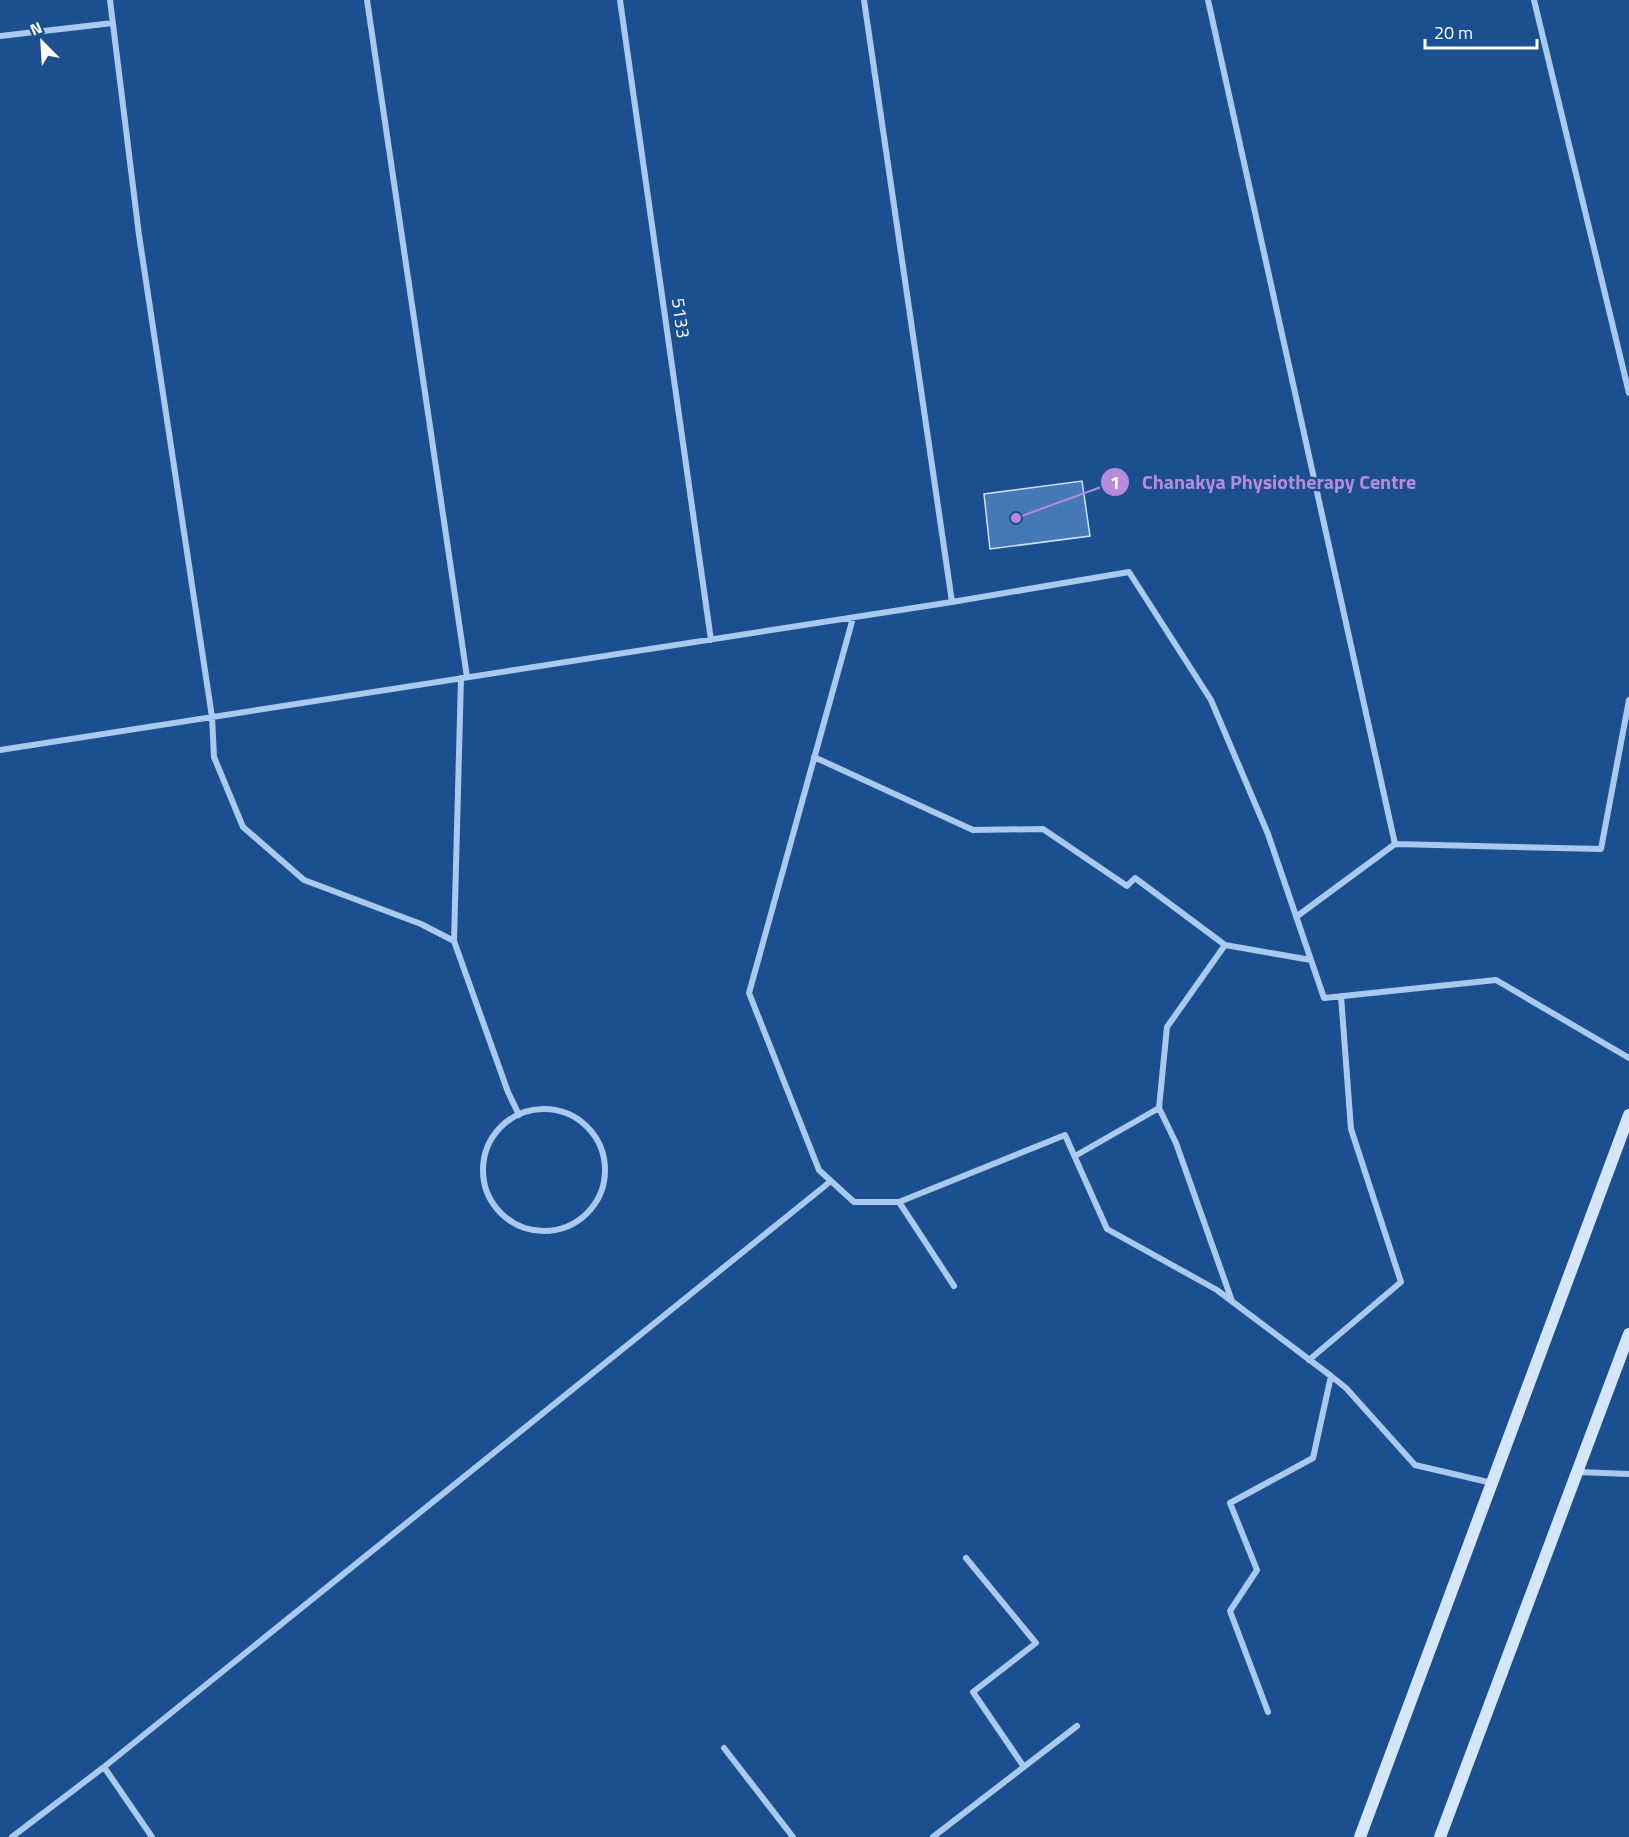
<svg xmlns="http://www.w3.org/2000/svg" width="1629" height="1837" font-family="'Titillium Web',sans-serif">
	<rect width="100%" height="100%" fill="#1b4f8f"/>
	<!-- building -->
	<path fill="#4478b7" stroke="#cfe3fa" stroke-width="1.5" d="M 1082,481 L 1090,536 L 990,549 L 984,494 Z"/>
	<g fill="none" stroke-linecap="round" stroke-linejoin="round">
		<!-- minor -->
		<path stroke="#a9c9ee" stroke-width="6" d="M 110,0 L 139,235 L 212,717 L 214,757 L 243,827 L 304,880 L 421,924 L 454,941
			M 367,0 L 467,677
			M 620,0 L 711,640
			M 864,0 L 952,602
			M 1208,0 L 1395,844 L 1296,917
			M 1534,0 L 1629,393
			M 0,36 L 113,23
			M 853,618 L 749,993 L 819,1170 L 854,1202 L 899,1202 L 954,1286
			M 461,678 L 454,941 L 508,1092 L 519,1115
			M 0,750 L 952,602 L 1129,572 L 1211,700 L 1268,834 L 1324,998 L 1496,980 L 1629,1058
			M 814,757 L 973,830 L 1043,829 L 1127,886 L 1135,878 L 1225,945 L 1311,960
			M 1395,844 L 1601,849 L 1629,700
			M 1225,945 L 1167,1027 L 1159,1108 L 1176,1143 L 1232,1301
			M483 1170a61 61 0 1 1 122 0a61 61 0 1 1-122 0Z
			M 1075,1156 L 1159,1108
			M 899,1202 L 1065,1135 L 1107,1229 L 1217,1290 L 1331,1376 L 1346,1388 L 1415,1465 L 1492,1483
			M 1309,1360 L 1401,1282 L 1351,1129 L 1341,996
			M 1578,1472 L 1629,1474
			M 966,1558 L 1036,1643 L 973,1692 L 1024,1767
			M 1268,1712 L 1230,1611 L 1257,1570 L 1230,1503 L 1313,1458 L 1331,1376
			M 724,1748 L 793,1837
			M 104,1767 L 152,1837
			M 12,1837 L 104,1767 L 831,1181
			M 933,1837 L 1077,1726"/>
		<!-- secondary -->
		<path stroke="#d6e6fa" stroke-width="12" d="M 1360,1837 L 1629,1115
			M 1440,1837 L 1629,1334"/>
	</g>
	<g text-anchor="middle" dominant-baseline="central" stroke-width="5" stroke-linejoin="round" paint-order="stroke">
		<!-- street labels -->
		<g font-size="18" fill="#fff" stroke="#1b4f8f">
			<text transform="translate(681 318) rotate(82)">5133</text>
		</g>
	</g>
	<!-- callouts -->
	<path fill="none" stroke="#b68bdc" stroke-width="2" d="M1016 518L1115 482"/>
	<g fill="#b68bdc" stroke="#1b4f8f" stroke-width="2">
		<circle cx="1016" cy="518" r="6"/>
		<circle cx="1115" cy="482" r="15"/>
	</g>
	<g font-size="18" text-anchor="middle" font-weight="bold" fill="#fff">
		<text x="1115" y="489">1</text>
	</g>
	<g font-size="20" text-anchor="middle" font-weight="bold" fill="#b68bdc" stroke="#1b4f8f" stroke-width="5" stroke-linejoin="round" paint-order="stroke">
		<text x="1279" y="489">Chanakya Physiotherapy Centre</text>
	</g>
	<!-- north arrow -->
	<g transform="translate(42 42) rotate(336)" stroke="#1b4f8f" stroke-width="4.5" paint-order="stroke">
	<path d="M0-4.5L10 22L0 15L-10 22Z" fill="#ffffff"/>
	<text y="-9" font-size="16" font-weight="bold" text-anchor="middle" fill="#ffffff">N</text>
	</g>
	<!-- scale -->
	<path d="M1425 39v9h112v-9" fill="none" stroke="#ffffff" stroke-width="3"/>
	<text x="1434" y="39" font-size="18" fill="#ffffff" stroke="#1b4f8f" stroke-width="4.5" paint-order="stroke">20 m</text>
</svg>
